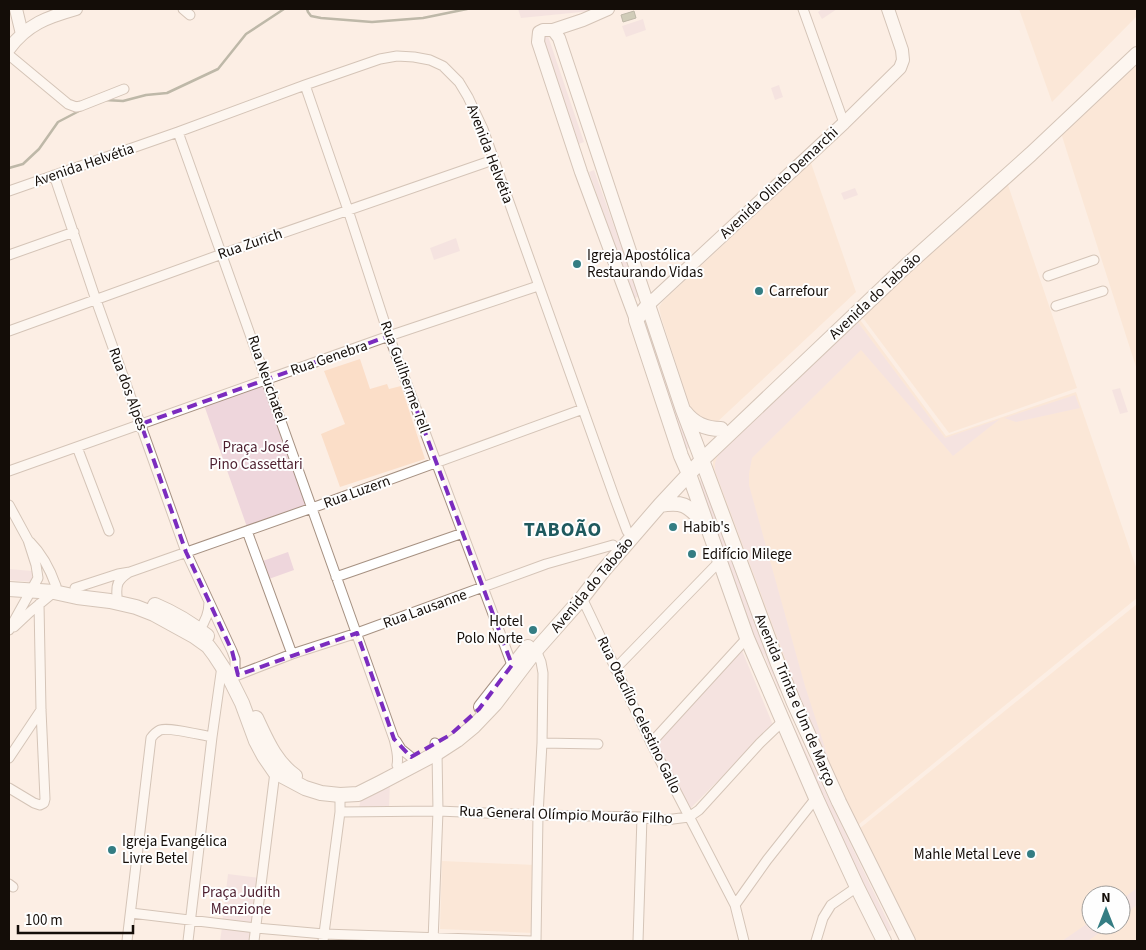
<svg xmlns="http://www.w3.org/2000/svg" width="1146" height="950" font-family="'Source Sans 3',sans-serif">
	<rect width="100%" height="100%" fill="#fceee4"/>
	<!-- built -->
	<path fill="#fbdec8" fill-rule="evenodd" d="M 1019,9 L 1137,9 L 1137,16 L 1052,102 Z
		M 1137,59 L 1137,370 L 1060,130 Z
		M 811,163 L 856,292 L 715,424 L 708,426 L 690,408 L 661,317 L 659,307 L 663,301 Z
		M 1008,185 L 1077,388 L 949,433 L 860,314 L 905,269 Z
		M 858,317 L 946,436 L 1076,392 L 1137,570 L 1137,598 L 858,825 L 799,701 L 715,478 L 713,467 L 713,460 L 715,455 Z
		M 360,359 L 370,389 L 387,384 L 389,389 L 401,386 L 425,459 L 340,487 L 321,434 L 345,424 L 324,371 Z
		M 1137,604 L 1137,941 L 914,941 L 859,829 ZM 1091,895 L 1121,895 L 1121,925 L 1091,925 Z
		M 442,861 L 535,865 L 534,933 L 440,929 Z"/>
	<!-- green -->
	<path fill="#eed6dc" d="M 518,9 L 597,9 L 592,11 L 521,18 Z
		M 822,9 L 837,9 L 822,19 L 818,12 Z
		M 643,19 L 646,30 L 626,37 L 622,26 Z
		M 548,36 L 584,142 L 579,144 L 542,38 Z
		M 779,85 L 783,97 L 775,100 L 771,88 Z
		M 594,170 L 639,296 L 634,299 L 589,172 Z
		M 855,188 L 858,195 L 844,200 L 841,193 Z
		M 456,238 L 460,251 L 434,260 L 430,248 Z
		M 857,321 L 945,438 L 1000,419 L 953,456 L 861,350 L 752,458 L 749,474 L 749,485 L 805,686 L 829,760 L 801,701 L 715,471 L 715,463 L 718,455 Z
		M 648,325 L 691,446 L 685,451 L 640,328 Z
		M 266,384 L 308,505 L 247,527 L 204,405 Z
		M 1120,388 L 1128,412 L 1120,414 L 1112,390 Z
		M 1075,395 L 1080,408 L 1016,422 L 1004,418 Z
		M 703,477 L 784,688 L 779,690 L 764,655 L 758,651 L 699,482 Z
		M 288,552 L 294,570 L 266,580 L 260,562 Z
		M 9,569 L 33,571 L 34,577 L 32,582 L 9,580 Z
		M 741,648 L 773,725 L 689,810 L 655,742 Z
		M 794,727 L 892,930 L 885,933 L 787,730 Z
		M 390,784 L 389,808 L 359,807 L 361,799 Z
		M 228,874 L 260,878 L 254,926 L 222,923 Z
		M 1137,888 L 1137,905 L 1121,917 L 1121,900 Z
		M 1091,921 L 1091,925 L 1110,925 L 1088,941 L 1062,941 Z
		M 222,927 L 254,930 L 253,941 L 220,941 Z"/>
	<!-- water -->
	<path fill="#9ca284" stroke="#73755f" d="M 634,11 L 636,18 L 623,22 L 621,15 Z"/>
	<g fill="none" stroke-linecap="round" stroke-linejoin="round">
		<!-- stream -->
		<path stroke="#73755f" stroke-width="2.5" d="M 307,9 L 308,12 L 311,16 L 321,18 L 372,22 L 423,18 L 467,9
			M 105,100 L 123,101 L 146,95 L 167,93 L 218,69 L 246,34 L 284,9
			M 9,168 L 23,164 L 39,149 L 58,122 L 81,110"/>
		<!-- street casing -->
		<g stroke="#a69182" stroke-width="11">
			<path id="street" d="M 183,9 L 190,15
				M 803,9 L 844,123
				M 9,55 L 68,104 L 76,107 L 81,106 L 124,89
				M 305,85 L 348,210 L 389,336 L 512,665
				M 178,132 L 394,739 C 396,747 399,756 397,765
				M 54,175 L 96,300 L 186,552 L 232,651 L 235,659 L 235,670
				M 9,191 L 178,132 L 305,85 L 380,59 L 397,56 L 414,57 L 430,60 L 443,66 L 459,82 L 468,97 L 483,129 L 615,499 L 627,531 L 633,537
				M 9,255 L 74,232
				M 1048,276 L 1094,260
				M 1056,306 L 1103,291
				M 9,331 L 222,254 L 493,160
				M 77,447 L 109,531
				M 9,471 L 389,336 L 538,286
				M 9,505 L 28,540 L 36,565 L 38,578 L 9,630
				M 247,531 L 292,654
				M 336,577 L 463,533
				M 75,588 L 118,574 L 130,572 L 312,508 L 583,409
				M 117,596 C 116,584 118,580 128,573
				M 582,598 L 651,743 L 735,905 L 744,941
				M 14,627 L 30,612 L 54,592 L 56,586 C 50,569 43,555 30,542
				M 199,630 C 206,621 209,613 209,602
				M 615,669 L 719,562
				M 238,675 L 292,654 L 357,633 L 546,564 L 613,545
				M 396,741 L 401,749 L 411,757
				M 542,743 L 598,744
				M 651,743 L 747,638
				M 9,758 L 41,710
				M 9,788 L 34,803 L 40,805 L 44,803 L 45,799 L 41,710 L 39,604
				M 340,812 L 438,811 L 538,815 L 642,817 L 665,820 L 689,817 L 699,810 L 760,743 L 782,722
				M 9,884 L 13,887
				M 735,905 L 767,860 L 816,798
				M 131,913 L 256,928 L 324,934 L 532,941
				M 127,941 L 151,738 C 154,734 156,732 160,730 C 170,727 200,735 212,737
				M 188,941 L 212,737 L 222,666
				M 254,941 L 275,772
				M 323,941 L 340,812 L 340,795
				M 433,941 L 438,811 L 437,753 L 435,743
				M 536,941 L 538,815 L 542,743 L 543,673 L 541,662 L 536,650
				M 638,941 L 642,817
				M 816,941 L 823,918 L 831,905 L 857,887"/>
		</g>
		<!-- secondary casing -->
		<g stroke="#a69182" stroke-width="14">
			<path id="secondary" d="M 16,9 L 22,34
				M 553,30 L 583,20 L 608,9
				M 9,49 C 27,24 48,17 76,9
				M 636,320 L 581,172 L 538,42 L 539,32 L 543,30 L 553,30 L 559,38 L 648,305 L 844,123 L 900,68 L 903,60 L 902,50 L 888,9"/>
		</g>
		<!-- primary casing -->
		<g stroke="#a69182" stroke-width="16">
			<path id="primary" d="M 648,305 L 636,320 L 681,456 L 689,474 L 747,638 L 816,798 L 857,887 L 884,941
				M 648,305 L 683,410 L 705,468 L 778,664 L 794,703 L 839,802 L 908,941
				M 685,412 C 694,424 706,429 721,429
				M 660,505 C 682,501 688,505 702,521
				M 9,589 L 54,592 L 77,597 L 110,601 L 136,607 L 154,614 L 194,636 L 208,646 L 214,654 L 229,677 L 242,703 L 256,741 L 264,756 L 275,772 L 305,788 L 321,793 L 340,795 L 358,794 L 380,783 L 437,753 L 457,740 L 474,726 L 495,704 L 536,650 L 582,598 L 603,571 L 660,505 L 702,460 L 906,266 L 1031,154 L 1137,54
				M 155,605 C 174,613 191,623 207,636
				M 481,707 L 528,647
				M 256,718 C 266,739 275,762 295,776"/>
		</g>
		<!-- street -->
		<use href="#street" stroke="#fff" stroke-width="9"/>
		<!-- secondary -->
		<use href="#secondary" stroke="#fff" stroke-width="12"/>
		<!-- primary -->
		<use href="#primary" stroke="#fff" stroke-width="14"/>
	</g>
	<!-- marked area -->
	<path d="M0 0H1146V950H0ZM 389,336 L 512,665 L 479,709 L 450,735 L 411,757 L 394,739 L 357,633 L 238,675 L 232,651 L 186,552 L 141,424 Z" fill="#fceee4" fill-opacity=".55" fill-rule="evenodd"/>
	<path fill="none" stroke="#7b2cbf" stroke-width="4" stroke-dasharray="10 6" stroke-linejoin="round" d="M 389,336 L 512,665 L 479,709 L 450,735 L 411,757 L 394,739 L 357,633 L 238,675 L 232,651 L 186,552 L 141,424 Z"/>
	<!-- markers -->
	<g fill="#347d83" stroke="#fefefe" stroke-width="2">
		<circle cx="577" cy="264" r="5"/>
		<circle cx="759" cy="291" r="5"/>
		<circle cx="673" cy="527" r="5"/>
		<circle cx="692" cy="554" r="5"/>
		<circle cx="533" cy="630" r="5"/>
		<circle cx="112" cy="850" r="5"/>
		<circle cx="1031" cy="854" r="5"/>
	</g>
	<g text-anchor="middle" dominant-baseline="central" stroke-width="4" stroke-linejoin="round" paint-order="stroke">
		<!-- street labels -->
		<g font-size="15" fill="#140d08" stroke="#fefefe">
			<text transform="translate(490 154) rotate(69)">Avenida Helvétia</text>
			<text transform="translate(84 165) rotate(-19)">Avenida Helvétia</text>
			<text transform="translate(779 183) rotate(-43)">Avenida Olinto Demarchi</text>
			<text transform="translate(250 244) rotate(-19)">Rua Zurich</text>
			<text transform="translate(875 296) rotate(-43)">Avenida do Taboão</text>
			<text transform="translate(329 358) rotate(-19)">Rua Genebra</text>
			<text transform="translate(405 377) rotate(70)">Rua Guilherme Tell</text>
			<text transform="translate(267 379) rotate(71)">Rua Neuchatel</text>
			<text transform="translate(128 389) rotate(70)">Rua dos Alpes</text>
			<text transform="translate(357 492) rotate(-20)">Rua Luzern</text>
			<text transform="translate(592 585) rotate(-50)">Avenida do Taboão</text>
			<text transform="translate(425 609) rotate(-20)">Rua Lausanne</text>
			<text transform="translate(795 700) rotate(67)">Avenida Trinta e Um de Março</text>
			<text transform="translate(639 715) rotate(64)">Rua Otacílio Celestino Gallo</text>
			<text transform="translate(566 815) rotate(2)">Rua General Olímpio Mourão Filho</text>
		</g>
		<!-- poi labels -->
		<g font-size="15" fill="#140d08" stroke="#fefefe" text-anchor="start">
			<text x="587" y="255">Igreja Apostólica<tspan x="587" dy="17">Restaurando Vidas</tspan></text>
			<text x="769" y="291">Carrefour</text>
			<text x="683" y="527">Habib's</text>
			<text x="702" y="554">Edifício Milege</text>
			<text x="523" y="621" text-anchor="end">Hotel<tspan x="523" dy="17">Polo Norte</tspan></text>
			<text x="122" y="841">Igreja Evangélica<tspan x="122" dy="17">Livre Betel</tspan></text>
			<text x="1021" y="854" text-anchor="end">Mahle Metal Leve</text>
		</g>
		<!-- park labels -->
		<g font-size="15" fill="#4d1e2e" stroke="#fefefe">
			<text x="256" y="447">Praça José<tspan x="256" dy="17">Pino Cassettari</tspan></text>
			<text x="241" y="892">Praça Judith<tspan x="241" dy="17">Menzione</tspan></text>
		</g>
		<!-- district labels -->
		<g font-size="20" font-weight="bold" letter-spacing="1" fill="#1e595e" stroke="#fefefe">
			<text x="563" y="530">TABOÃO</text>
		</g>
	</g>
	<!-- border -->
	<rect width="1146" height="950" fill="none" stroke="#140d08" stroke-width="20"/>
	<!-- north arrow -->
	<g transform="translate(1106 910)"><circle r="24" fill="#fefefe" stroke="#a09e9c"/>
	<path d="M0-4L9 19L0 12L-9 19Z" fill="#347d83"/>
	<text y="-8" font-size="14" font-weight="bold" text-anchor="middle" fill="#140d08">N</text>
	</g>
	<!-- scale -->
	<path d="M18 925v8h115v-8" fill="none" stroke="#140d08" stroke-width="2.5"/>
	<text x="25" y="925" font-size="15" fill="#140d08" stroke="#fefefe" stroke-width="4" paint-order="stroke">100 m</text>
</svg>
